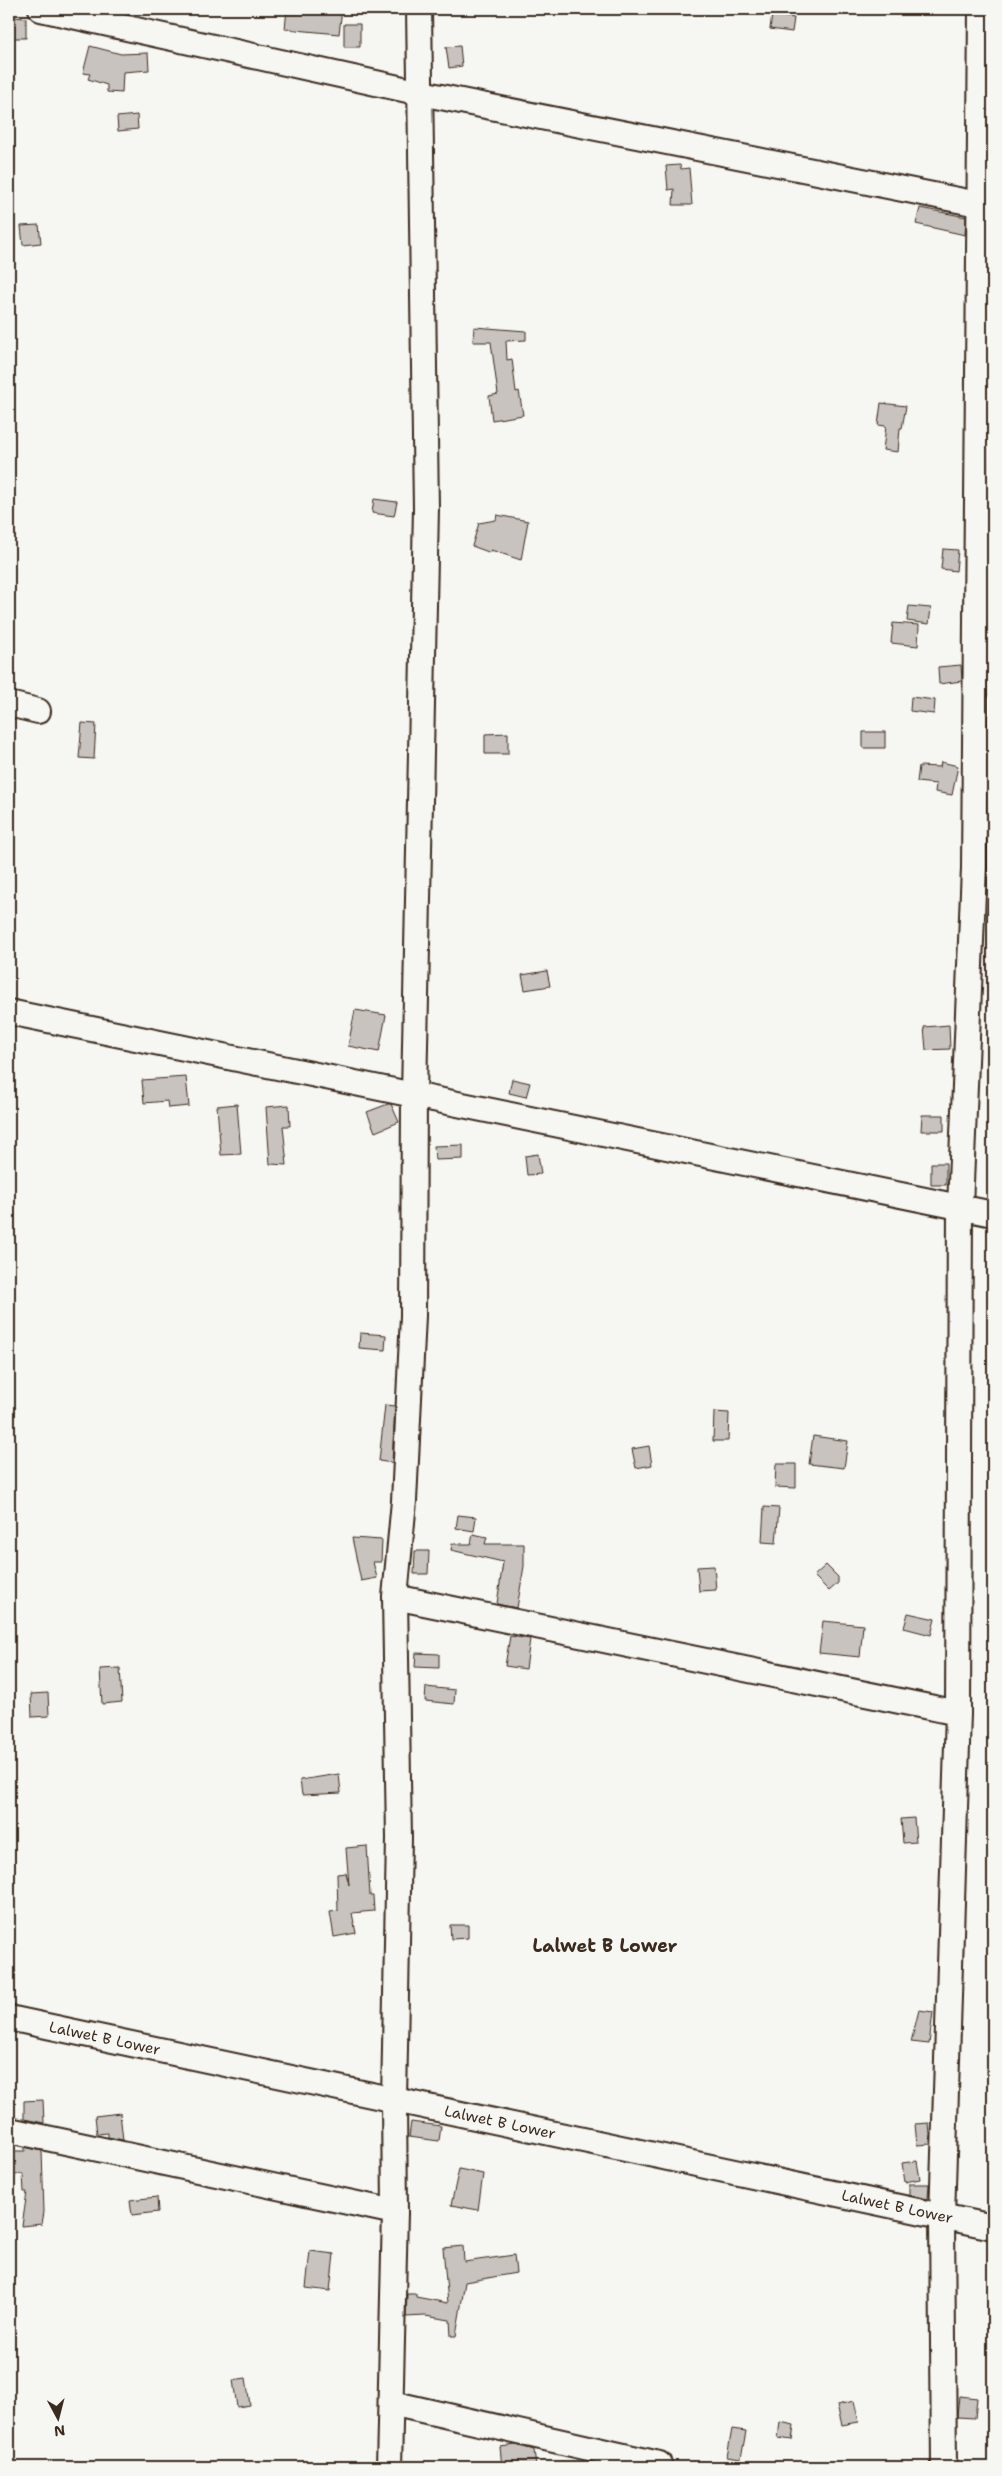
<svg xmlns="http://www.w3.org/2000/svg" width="1002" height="2476" font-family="'Shantell Sans',sans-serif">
	<rect width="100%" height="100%" fill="#f6f6f2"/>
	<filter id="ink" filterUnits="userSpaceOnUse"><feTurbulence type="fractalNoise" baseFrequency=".02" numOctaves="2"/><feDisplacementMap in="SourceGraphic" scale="10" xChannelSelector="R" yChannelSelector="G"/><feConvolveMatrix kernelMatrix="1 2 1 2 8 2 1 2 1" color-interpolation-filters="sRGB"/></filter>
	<g filter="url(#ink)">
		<!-- building -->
		<path fill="#c8c3be" stroke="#3b2a1e" d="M 287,9 L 342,9 L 339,34 L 285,29 Z
			M 772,15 L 794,18 L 792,32 L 770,29 Z
			M 13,17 L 26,18 L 26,38 L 12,38 Z
			M 344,24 L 360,24 L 360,47 L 344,47 Z
			M 90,46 L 121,54 L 148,53 L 149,70 L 123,72 L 122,93 L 107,92 L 107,85 L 88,79 L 90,74 L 83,73 Z
			M 460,46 L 462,66 L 449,68 L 446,47 Z
			M 137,115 L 138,129 L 118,131 L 117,117 Z
			M 680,165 L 681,169 L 689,168 L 692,205 L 673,205 L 674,189 L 668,190 L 666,166 Z
			M 920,208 L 966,217 L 965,235 L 916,224 Z
			M 39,225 L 41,243 L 23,245 L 21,226 Z
			M 474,327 L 526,331 L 526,340 L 506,341 L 507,360 L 512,359 L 516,392 L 519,391 L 523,415 L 492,420 L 489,396 L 498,394 L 491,342 L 473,342 Z
			M 881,403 L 906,406 L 902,428 L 900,428 L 898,452 L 883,450 L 886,426 L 878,425 Z
			M 374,499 L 397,502 L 394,516 L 372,513 Z
			M 497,515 L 528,521 L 521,560 L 491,550 L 491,553 L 472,546 L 479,523 L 496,520 Z
			M 943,549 L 958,550 L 956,571 L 941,569 Z
			M 909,606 L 931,608 L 929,624 L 907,621 Z
			M 893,623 L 919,625 L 918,646 L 891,643 Z
			M 961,665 L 962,681 L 939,684 L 938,667 Z
			M 911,697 L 935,700 L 934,714 L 910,711 Z
			M 82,723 L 96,724 L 94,759 L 79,758 Z
			M 863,732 L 885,732 L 885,748 L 863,748 Z
			M 508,733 L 508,754 L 485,754 L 485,734 Z
			M 941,762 L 958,766 L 952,795 L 935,792 L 936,784 L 917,782 L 919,766 L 940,767 Z
			M 547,971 L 550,986 L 525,990 L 522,975 Z
			M 355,1010 L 386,1015 L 379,1052 L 348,1046 Z
			M 949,1025 L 950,1049 L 926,1050 L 924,1027 Z
			M 186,1077 L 189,1106 L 168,1108 L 167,1101 L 144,1103 L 142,1080 Z
			M 512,1079 L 530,1083 L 526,1097 L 509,1093 Z
			M 237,1104 L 241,1154 L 221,1155 L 217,1106 Z
			M 388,1104 L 391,1104 L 399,1122 L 375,1132 L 367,1112 Z
			M 289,1105 L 290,1126 L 283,1126 L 287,1165 L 270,1164 L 266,1107 Z
			M 922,1115 L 944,1115 L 944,1131 L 921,1131 Z
			M 463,1145 L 463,1159 L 435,1160 L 434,1146 Z
			M 538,1154 L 541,1174 L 527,1175 L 525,1156 Z
			M 931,1163 L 946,1163 L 946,1185 L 931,1185 Z
			M 360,1333 L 386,1335 L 385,1350 L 359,1348 Z
			M 385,1405 L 395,1406 L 392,1463 L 379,1461 Z
			M 714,1412 L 729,1413 L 728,1441 L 713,1441 Z
			M 813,1436 L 848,1441 L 844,1468 L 809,1464 Z
			M 649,1446 L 652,1465 L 636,1468 L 632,1449 Z
			M 776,1464 L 796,1464 L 796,1488 L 775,1487 Z
			M 764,1507 L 779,1508 L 776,1543 L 762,1542 Z
			M 458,1515 L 476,1517 L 474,1531 L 456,1528 Z
			M 473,1534 L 487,1537 L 485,1544 L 524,1544 L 524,1566 L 517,1608 L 497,1604 L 503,1562 L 451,1550 L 452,1544 L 471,1544 Z
			M 352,1538 L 382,1540 L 381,1562 L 373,1562 L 377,1578 L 361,1581 Z
			M 415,1551 L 429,1551 L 428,1574 L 414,1574 Z
			M 826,1565 L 838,1577 L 838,1583 L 829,1591 L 814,1576 Z
			M 714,1566 L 716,1590 L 699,1591 L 697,1567 Z
			M 908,1613 L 935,1619 L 931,1635 L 904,1628 Z
			M 823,1621 L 863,1625 L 860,1657 L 819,1653 Z
			M 510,1636 L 530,1639 L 526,1669 L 505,1666 Z
			M 416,1653 L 439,1654 L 439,1668 L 415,1667 Z
			M 120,1668 L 122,1702 L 102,1704 L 100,1669 Z
			M 426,1687 L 455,1690 L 454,1704 L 425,1701 Z
			M 48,1693 L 49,1716 L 32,1717 L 31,1694 Z
			M 339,1774 L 341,1793 L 302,1795 L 300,1780 Z
			M 914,1818 L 916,1842 L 903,1843 L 901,1819 Z
			M 367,1846 L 370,1896 L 373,1896 L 374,1911 L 352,1913 L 356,1933 L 334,1937 L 330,1912 L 338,1911 L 337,1874 L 346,1873 L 349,1885 L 346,1848 Z
			M 450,1925 L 468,1925 L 468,1938 L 451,1939 Z
			M 919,2010 L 933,2012 L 929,2044 L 911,2042 Z
			M 43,2100 L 44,2123 L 24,2119 L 24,2101 Z
			M 120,2113 L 123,2140 L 108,2137 L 108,2133 L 97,2134 L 95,2116 Z
			M 411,2122 L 441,2126 L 439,2141 L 409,2137 Z
			M 929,2123 L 931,2144 L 917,2145 L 915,2124 Z
			M 25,2147 L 42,2151 L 44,2212 L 42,2224 L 22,2226 L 27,2192 L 24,2192 L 23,2174 L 14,2175 L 13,2151 L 25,2151 Z
			M 917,2161 L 920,2179 L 905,2182 L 902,2163 Z
			M 459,2169 L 483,2174 L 478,2210 L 451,2205 Z
			M 909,2184 L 929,2184 L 928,2199 L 909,2195 Z
			M 157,2197 L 158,2212 L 132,2215 L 130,2200 Z
			M 463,2246 L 464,2262 L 514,2255 L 516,2273 L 465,2282 L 456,2336 L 451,2336 L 450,2320 L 425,2316 L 406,2317 L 407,2294 L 416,2294 L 416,2297 L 448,2303 L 443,2248 Z
			M 310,2251 L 334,2254 L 330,2291 L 306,2288 Z
			M 246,2378 L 250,2405 L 237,2407 L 233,2380 Z
			M 959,2396 L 977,2398 L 975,2418 L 957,2417 Z
			M 854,2401 L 859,2422 L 842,2425 L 837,2405 Z
			M 780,2422 L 794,2425 L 792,2440 L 778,2438 Z
			M 732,2429 L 746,2431 L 741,2459 L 727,2457 Z
			M 516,2445 L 534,2450 L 536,2467 L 502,2467 L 500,2447 Z"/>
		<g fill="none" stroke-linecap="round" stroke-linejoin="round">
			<!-- minor casing -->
			<g stroke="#3b2a1e" stroke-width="28">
				<g id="minor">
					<path d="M 41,9 L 421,93 L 993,207"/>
					<path d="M 9,704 L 38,711"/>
					<path d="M 9,1012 L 993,1214"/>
					<path d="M 395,1597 L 958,1713"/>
					<path id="s1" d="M 9,2018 L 993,2227"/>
					<path d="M 9,2130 L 395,2212"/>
					<path d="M 391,2403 L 659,2464"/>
					<path d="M 389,2467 L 395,2212 L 394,2100 L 399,1838 L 395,1597 L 404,1501 L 413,1316 L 414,1095 L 426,508 L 419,9"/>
					<path d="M 944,2467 L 942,2217 L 958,1713 L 960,1207 L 974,868 L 981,9"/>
				</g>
			</g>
			<!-- minor -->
			<use href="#minor" stroke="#f6f6f2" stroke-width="24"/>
		</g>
	</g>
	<g text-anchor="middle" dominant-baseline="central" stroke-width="4" stroke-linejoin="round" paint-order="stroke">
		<!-- street labels -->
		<g font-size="15" fill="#3b2a1e" stroke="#f6f6f2">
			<text stroke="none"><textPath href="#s1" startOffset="98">Lalwet B Lower</textPath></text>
			<text stroke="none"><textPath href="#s1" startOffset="502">Lalwet B Lower</textPath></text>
			<text stroke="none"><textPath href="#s1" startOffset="908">Lalwet B Lower</textPath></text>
		</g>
		<!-- quarter labels -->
		<g font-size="18" font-weight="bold" fill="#3b2a1e" stroke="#f6f6f2">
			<text x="605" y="1946">Lalwet B Lower</text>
		</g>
	</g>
	<!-- margin -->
	<rect width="1002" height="2476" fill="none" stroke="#f6f6f2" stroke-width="30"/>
	<rect x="15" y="15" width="972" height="2446" fill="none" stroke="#3b2a1e" stroke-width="2" filter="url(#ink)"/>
	<!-- north arrow -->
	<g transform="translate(58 2418) rotate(173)" stroke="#f6f6f2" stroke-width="4" paint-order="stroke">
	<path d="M0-4L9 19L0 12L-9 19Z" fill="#3b2a1e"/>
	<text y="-8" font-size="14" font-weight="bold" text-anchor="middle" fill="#3b2a1e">N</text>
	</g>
</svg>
